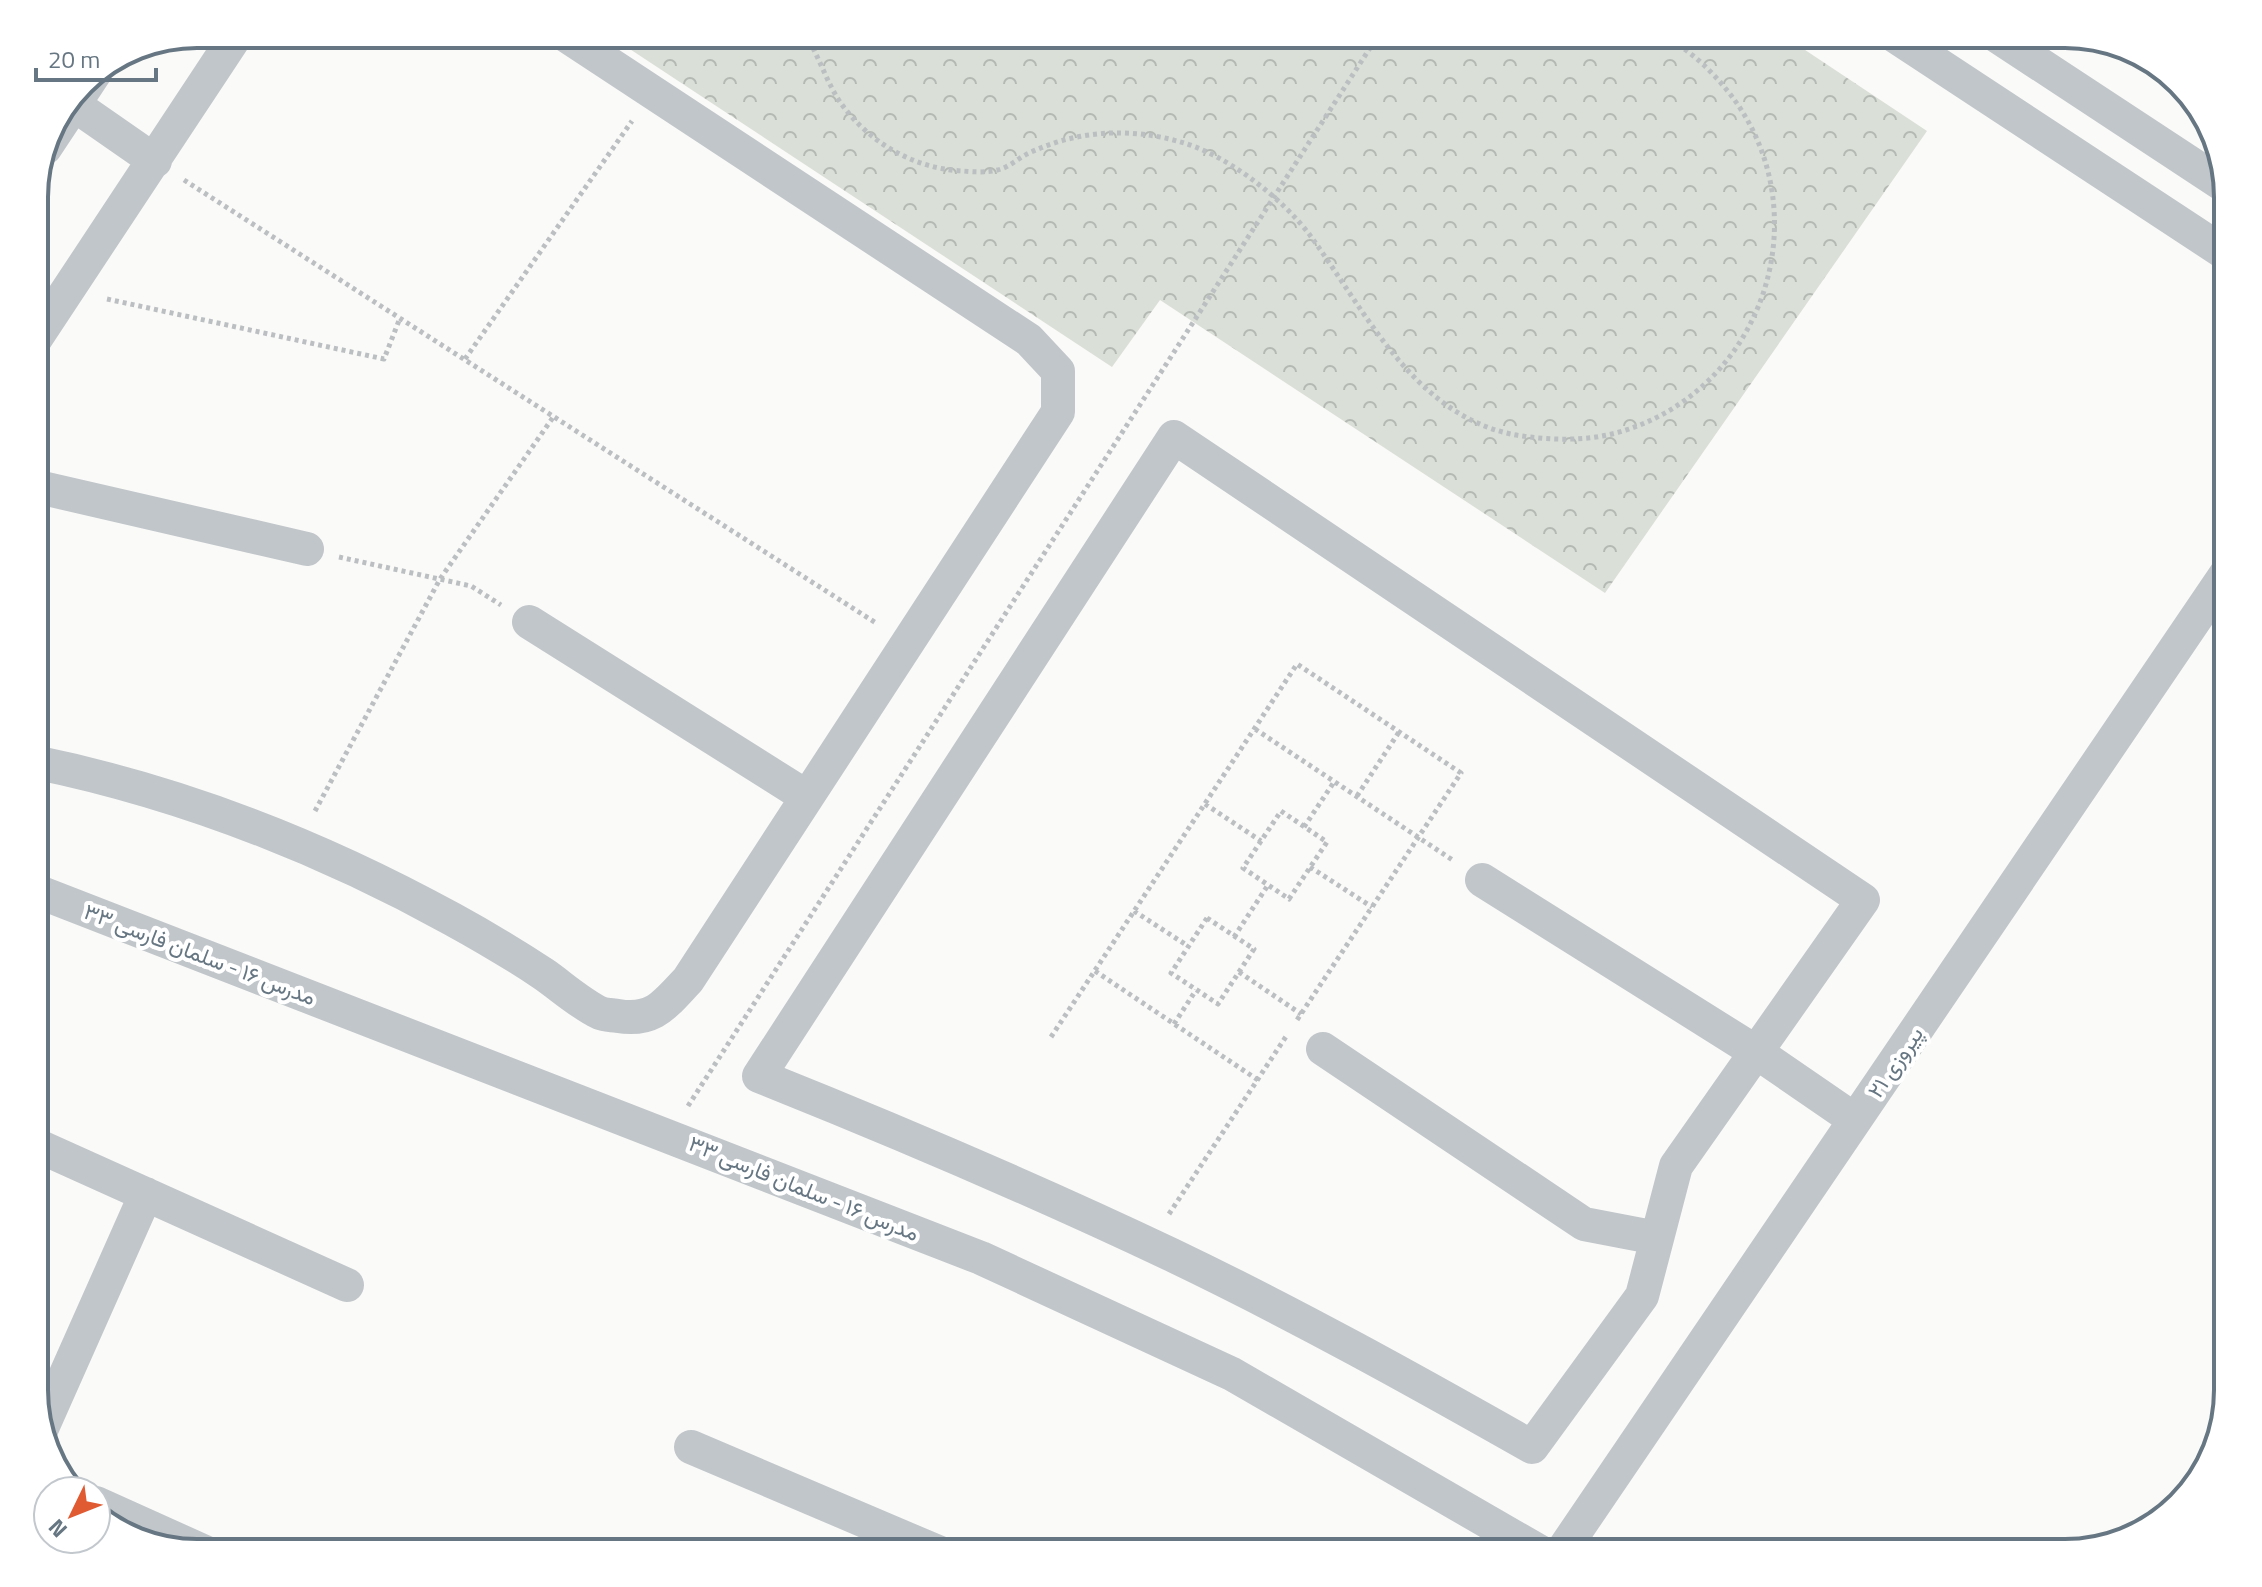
<svg xmlns="http://www.w3.org/2000/svg" width="2262" height="1587" font-family="'Titillium Web',Vazirmatn,sans-serif">
	<defs>
		<pattern id="park-crowns" width="20" height="18" patternUnits="userSpaceOnUse" patternTransform="scale(2)"><rect width="20" height="18" fill="#dadfd7"/><path d="M2 6a3 3 0 1 1 6 0M12 15a3 3 0 1 1 6 0" fill="none" stroke="#b5b9b4"/></pattern>
	</defs>
	<rect width="100%" height="100%" fill="#fafaf8"/>
	<!-- park -->
	<path fill="url(#park-crowns)" d="M 607,34 L 1781,34 L 1927,131 L 1605,593 L 1160,300 L 1112,367 Z"/>
	<g fill="none" stroke-linecap="round" stroke-linejoin="round">
		<!-- path -->
		<path stroke="#bcbfc2" stroke-width="5" stroke-dasharray="4 4" stroke-linecap="butt" d="M 805,34 C 819,56 826,81 840,102 C 868,142 914,169 963,171 C 974,172 990,173 1001,169 C 1010,166 1019,158 1027,154 C 1074,131 1127,127 1177,141 C 1225,153 1283,198 1312,238 C 1370,318 1420,426 1530,437 C 1563,441 1598,440 1629,429 C 1770,381 1821,204 1726,89 C 1707,66 1683,43 1654,34
			M 184,180 L 876,623
			M 107,299 L 384,359 L 400,318
			M 465,359 L 632,121
			M 339,557 L 471,586 L 501,605
			M 1255,729 L 1454,861
			M 1357,796 L 1399,732
			M 1205,804 L 1261,841
			M 315,811 L 440,579 L 554,416
			M 1281,811 L 1327,842 L 1289,899 L 1243,868 Z
			M 1304,827 L 1334,782
			M 1310,867 L 1372,907
			M 1134,911 L 1188,946
			M 1207,918 L 1254,949 L 1218,1004 L 1171,973 Z
			M 1234,937 L 1268,885
			M 1095,971 L 1258,1080
			M 1239,972 L 1301,1014
			M 1174,1024 L 1196,990
			M 1051,1037 L 1297,664 L 1461,773 L 1297,1020
			M 688,1106 L 1379,34
			M 1169,1214 L 1287,1035"/>
		<!-- street -->
		<path stroke="#c1c6ca" stroke-width="34" d="M 1892,34 L 2228,255
			M 1994,34 L 2225,186
			M 73,104 L 155,161
			M 45,148 L 96,71
			M 34,341 L 237,34
			M 1174,437 L 1863,900 L 1676,1166 L 1642,1296 L 1532,1447 C 1414,1380 1295,1314 1172,1255 C 1037,1191 899,1132 759,1076 Z
			M 34,486 L 307,549
			M 529,622 L 807,797
			M 34,762 C 181,792 321,847 452,919 C 483,936 515,955 545,975 C 562,987 581,1004 600,1013 C 605,1015 612,1015 618,1016 C 654,1022 665,1004 688,980 L 1058,412 L 1058,371 L 1029,340 L 564,34
			M 1482,880 L 1756,1052 L 1855,1120
			M 34,890 L 981,1258 L 1232,1374 L 1542,1553
			M 1323,1049 L 1584,1224 L 1657,1238
			M 34,1144 L 347,1285
			M 42,1428 L 146,1194
			M 691,1447 L 940,1553
			M 96,1503 L 207,1553
			M 1561,1553 L 2228,571"/>
	</g>
	<g text-anchor="middle" dominant-baseline="central" stroke-width="8" stroke-linejoin="round" paint-order="stroke">
		<!-- street labels -->
		<g font-size="22" fill="#667682" stroke="#fff">
			<text transform="translate(200 954) rotate(21)">مدرس ۱۶ - سلمان فارسی ۳۳</text>
			<text transform="translate(1895 1062) rotate(-56)">پیروزی ۲۱</text>
			<text transform="translate(804 1188) rotate(22)">مدرس ۱۶ - سلمان فارسی ۳۳</text>
		</g>
	</g>
	<!-- crop -->
	<path d="M0 0H2262V1587H0ZM197 48H2065A149 149 0 0 1 2214 197V1390A149 149 0 0 1 2065 1539H197A149 149 0 0 1 48 1390V197A149 149 0 0 1 197 48Z" fill="#fff" fill-rule="evenodd"/>
	<path fill="none" stroke="#667682" stroke-width="4" d="M197 48H2065A149 149 0 0 1 2214 197V1390A149 149 0 0 1 2065 1539H197A149 149 0 0 1 48 1390V197A149 149 0 0 1 197 48Z"/>
	<!-- north arrow -->
	<g transform="translate(72 1515) rotate(227)"><circle r="38" fill="#ffffff" stroke="#c2c8cd" stroke-width="2"/>
	<path d="M0-6L14 30L0 20L-14 30Z" fill="#e05a32"/>
	<text y="-12" font-size="22" font-weight="bold" text-anchor="middle" fill="#667682">N</text>
	</g>
	<!-- scale -->
	<path d="M36 68v12h120v-12" fill="none" stroke="#667682" stroke-width="4"/>
	<text x="48" y="68" font-size="24" fill="#667682" stroke="#ffffff" stroke-width="6" paint-order="stroke">20 m</text>
</svg>
